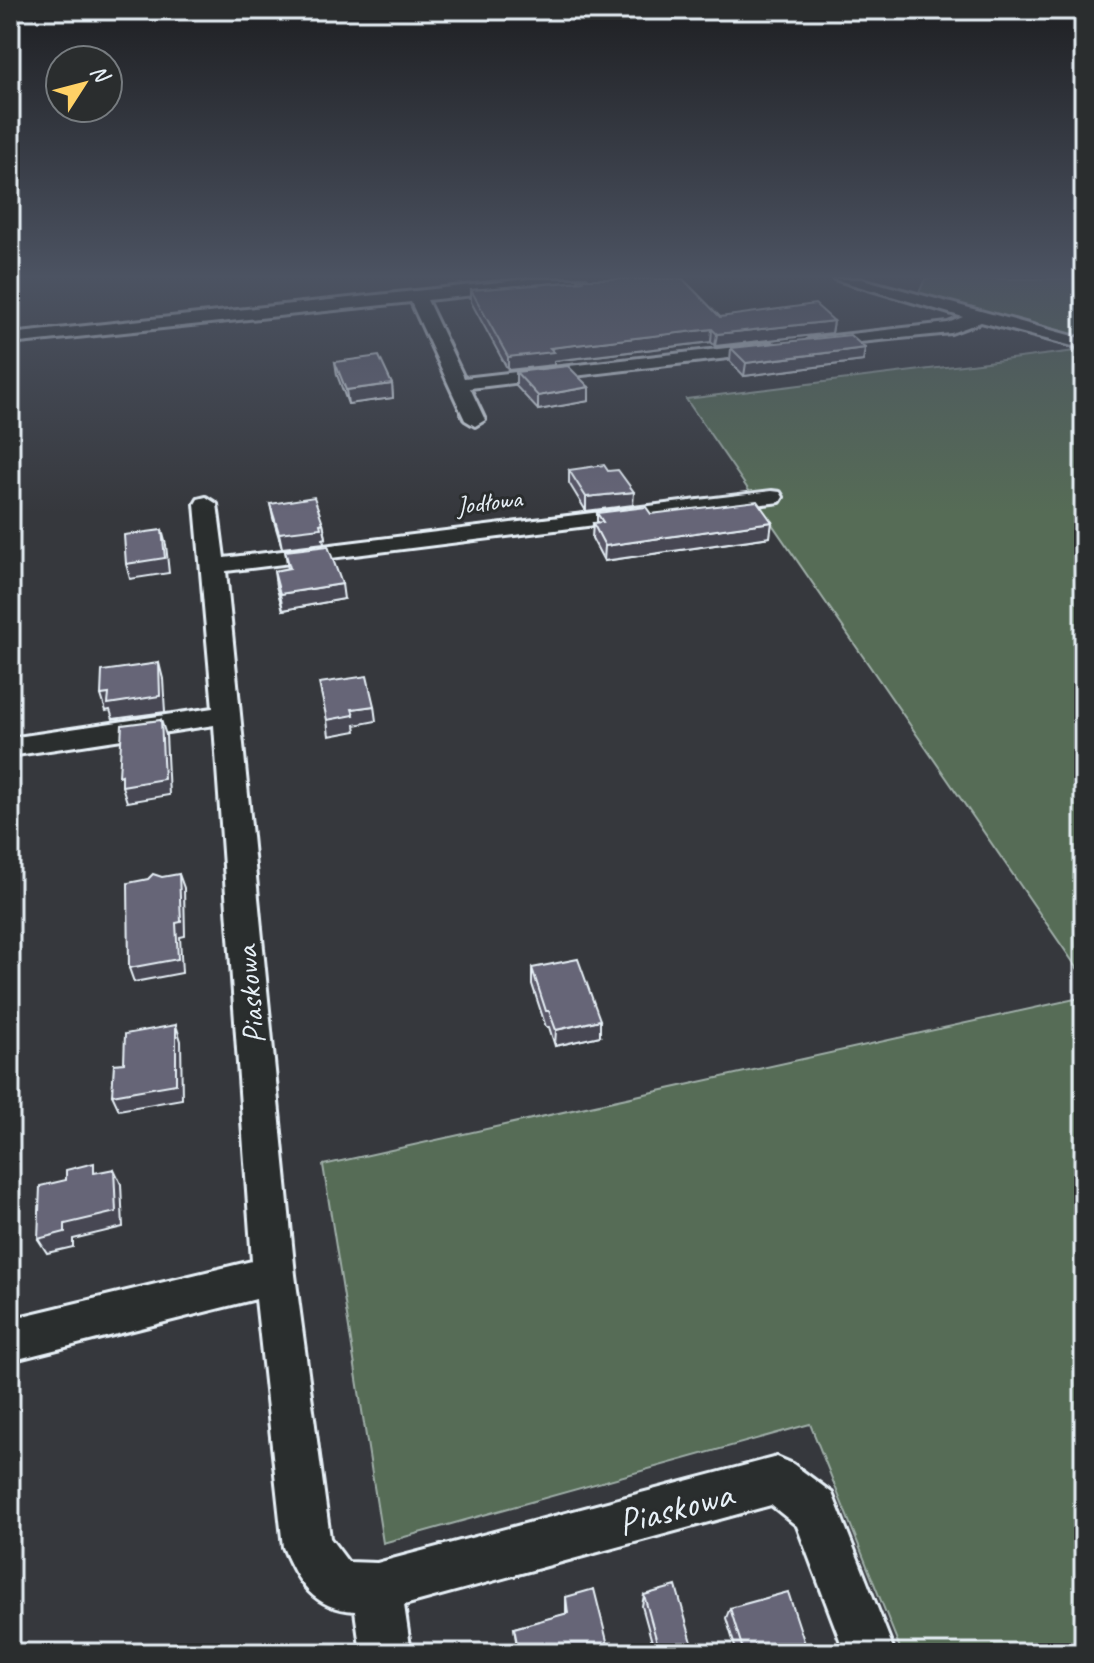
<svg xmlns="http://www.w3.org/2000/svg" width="1094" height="1663" font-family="Caveat,sans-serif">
	<rect width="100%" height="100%" fill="#36383d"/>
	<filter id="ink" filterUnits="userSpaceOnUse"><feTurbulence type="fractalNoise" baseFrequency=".0125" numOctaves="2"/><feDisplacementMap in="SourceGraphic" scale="16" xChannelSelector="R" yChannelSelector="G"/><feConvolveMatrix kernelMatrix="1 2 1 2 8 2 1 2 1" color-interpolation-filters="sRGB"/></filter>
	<g filter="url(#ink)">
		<!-- green -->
		<path fill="#566c57" stroke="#9faea8" stroke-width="2" d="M 925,279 L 1084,279 L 1084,341 L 917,297 Z
			M 1084,350 L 1084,978 L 686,399 Z
			M 1084,997 L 1084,1653 L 902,1653 L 810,1424 L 383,1543 L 323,1165 Z"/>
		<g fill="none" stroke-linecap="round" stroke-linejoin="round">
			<!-- minor casing -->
			<g stroke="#e8f1f8" stroke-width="6">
				<path id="minor" d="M 528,279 L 586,279 L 578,284 L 427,300 L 464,378 L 771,343 L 780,348 L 771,353 L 470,388 L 485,420 L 475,426 L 465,420 L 411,302 L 10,344 L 10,334 Z
					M 834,279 L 862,279 L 1084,339 L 1084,349 L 981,322 L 951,333 L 809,347 L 806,343 L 809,339 L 815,338 L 948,323 L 963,317 Z
					M 772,491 L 780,492 L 783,497 L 780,502 L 226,571 L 295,1275 L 330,1538 L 348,1562 L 377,1563 L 777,1457 L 793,1464 L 832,1493 L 895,1653 L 845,1653 L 797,1526 L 771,1505 L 404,1605 L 411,1653 L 361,1653 L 355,1611 C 314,1609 298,1583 283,1547 L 256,1299 L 10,1361 L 10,1319 L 252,1261 L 214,725 L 10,756 L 10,738 L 213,708 L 195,504 L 198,499 L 206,497 L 217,504 L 224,558 Z"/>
			</g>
			<!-- minor -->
			<use href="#minor" fill="#2a2d2e" fill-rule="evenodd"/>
		</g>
		<!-- wall -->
		<path fill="#585766" stroke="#e8f1f8" stroke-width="2" d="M 578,279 L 683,279 L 720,317 L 834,321 L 832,333 L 715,346 L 711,342 L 554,361 L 554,365 L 508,370 L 471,302 L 471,290 L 578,281 Z
			M 731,348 L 863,361 L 744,376 L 730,361 Z
			M 335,362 L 392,384 L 393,398 L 348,404 L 337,375 Z
			M 516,372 L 589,387 L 589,401 L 538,410 L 516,386 Z
			M 569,470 L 633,505 L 586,511 L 569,483 Z
			M 270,504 L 323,523 L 326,538 L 323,539 L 324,543 L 282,548 L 273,518 Z
			M 597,513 L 651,514 L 770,537 L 604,561 L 592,538 L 593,523 L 597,523 Z
			M 285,551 L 344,599 L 283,610 L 276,586 L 274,571 L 288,569 Z
			M 532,968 L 600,1036 L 555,1046 L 549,1027 L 546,1027 L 532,984 Z
			M 644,1595 L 695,1653 L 655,1653 L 642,1606 Z
			M 566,1597 L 610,1653 L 518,1653 L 514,1628 L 566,1614 Z
			M 730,1608 L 808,1653 L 737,1653 L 726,1618 Z"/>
		<!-- shaded-wall -->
		<path fill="#474753" stroke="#e8f1f8" stroke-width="2" d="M 834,321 L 832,333 L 715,346 L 717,334 Z
			M 712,329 L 711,342 L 554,361 L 554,365 L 508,370 L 508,357 L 550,348 Z
			M 865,348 L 863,361 L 744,376 L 746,363 Z
			M 392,384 L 393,398 L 348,404 L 346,390 Z
			M 589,387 L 589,401 L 538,410 L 538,396 Z
			M 634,492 L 633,505 L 586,511 L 586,497 Z
			M 772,522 L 770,537 L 604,561 L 605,546 Z
			M 323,523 L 326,538 L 323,539 L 324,543 L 282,548 L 279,533 Z
			M 162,530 L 166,545 L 169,573 L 130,579 L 126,564 Z
			M 342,584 L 344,599 L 283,610 L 280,594 Z
			M 159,663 L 163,679 L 165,712 L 113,719 L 110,710 L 106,711 L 101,695 Z
			M 11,684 L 17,700 L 16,724 L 10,725 Z
			M 374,706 L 376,721 L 355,725 L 356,731 L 329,736 L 327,720 L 352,709 Z
			M 161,720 L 166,735 L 169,795 L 127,802 L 122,786 Z
			M 179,874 L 184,888 L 185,936 L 180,937 L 182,973 L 134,982 L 129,968 L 176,923 Z
			M 600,1020 L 600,1036 L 555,1046 L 556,1030 Z
			M 176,1025 L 181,1041 L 182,1099 L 119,1110 L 112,1095 Z
			M 114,1169 L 121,1184 L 123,1227 L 73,1239 L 73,1247 L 47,1253 L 38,1239 L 65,1224 Z"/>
		<!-- building -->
		<path fill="#666577" stroke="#e8f1f8" stroke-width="2" d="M 582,279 L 683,279 L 720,317 L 815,304 L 834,321 L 717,334 L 712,329 L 550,348 L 554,352 L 508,357 L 471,290 L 583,281 Z
			M 850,335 L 865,348 L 746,363 L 731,348 Z
			M 379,356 L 392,384 L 346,390 L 335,362 Z
			M 568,366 L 589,387 L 538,396 L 516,372 Z
			M 604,465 L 608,471 L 618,470 L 634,492 L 586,497 L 569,470 Z
			M 314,497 L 323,523 L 320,524 L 321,528 L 279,533 L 270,504 Z
			M 757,501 L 772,522 L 605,546 L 593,523 L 603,522 L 597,513 L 646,507 L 651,514 Z
			M 162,530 L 165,558 L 126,564 L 124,535 Z
			M 328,546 L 342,584 L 280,594 L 274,571 L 290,568 L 285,551 Z
			M 159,663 L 160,696 L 108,704 L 109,694 L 101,695 L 102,671 Z
			M 367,676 L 374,706 L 352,709 L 354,715 L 327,720 L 319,683 Z
			M 161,720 L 164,779 L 122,786 L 122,775 L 119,776 L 122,725 Z
			M 153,874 L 162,877 L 179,874 L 181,922 L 176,923 L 178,959 L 129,968 L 128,883 L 148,879 Z
			M 578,959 L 600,1020 L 556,1030 L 549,1011 L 546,1011 L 532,968 Z
			M 176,1025 L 176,1084 L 112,1095 L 114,1064 L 124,1063 L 125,1034 Z
			M 94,1163 L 94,1173 L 114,1169 L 116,1212 L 65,1224 L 65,1232 L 38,1239 L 40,1186 L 66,1180 L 66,1170 Z
			M 676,1586 L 695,1653 L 660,1653 L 644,1595 Z
			M 594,1589 L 610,1653 L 519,1653 L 514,1628 L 568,1613 L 566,1597 Z
			M 788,1592 L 808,1653 L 744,1653 L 730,1608 Z"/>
	</g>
	<!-- sky -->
	<linearGradient id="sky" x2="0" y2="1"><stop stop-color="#1e1f22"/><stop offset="0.54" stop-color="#4c5362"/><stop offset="1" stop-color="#4c5362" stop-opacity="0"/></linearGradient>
	<rect width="1094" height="512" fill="url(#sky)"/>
	<g text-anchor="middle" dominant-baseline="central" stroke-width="6" stroke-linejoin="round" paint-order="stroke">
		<!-- far-street labels -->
		<g font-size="26" fill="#e8f1f8" stroke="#2a2d2e">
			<text transform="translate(489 502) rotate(-7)">Jodłowa</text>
		</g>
		<!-- street labels -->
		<g font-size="32" fill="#e8f1f8" stroke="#2a2d2e">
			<text transform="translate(250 995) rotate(-95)">Piaskowa</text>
		</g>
		<!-- near-street labels -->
		<g font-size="38" fill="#e8f1f8" stroke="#2a2d2e">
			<text transform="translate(675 1508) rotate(-15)">Piaskowa</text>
		</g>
	</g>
	<!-- margin -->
	<rect width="1094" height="1663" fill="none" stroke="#2a2d2e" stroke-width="40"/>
	<rect x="20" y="20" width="1054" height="1623" fill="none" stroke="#e8f1f8" stroke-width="3" filter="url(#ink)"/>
	<!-- north arrow -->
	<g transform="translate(84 84) rotate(54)"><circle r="38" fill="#2a2d2e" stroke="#767b7f" stroke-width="2"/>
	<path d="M0-6L14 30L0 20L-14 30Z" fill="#ffd166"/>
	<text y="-12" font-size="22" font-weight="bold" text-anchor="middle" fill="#e8f1f8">N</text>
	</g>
</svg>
